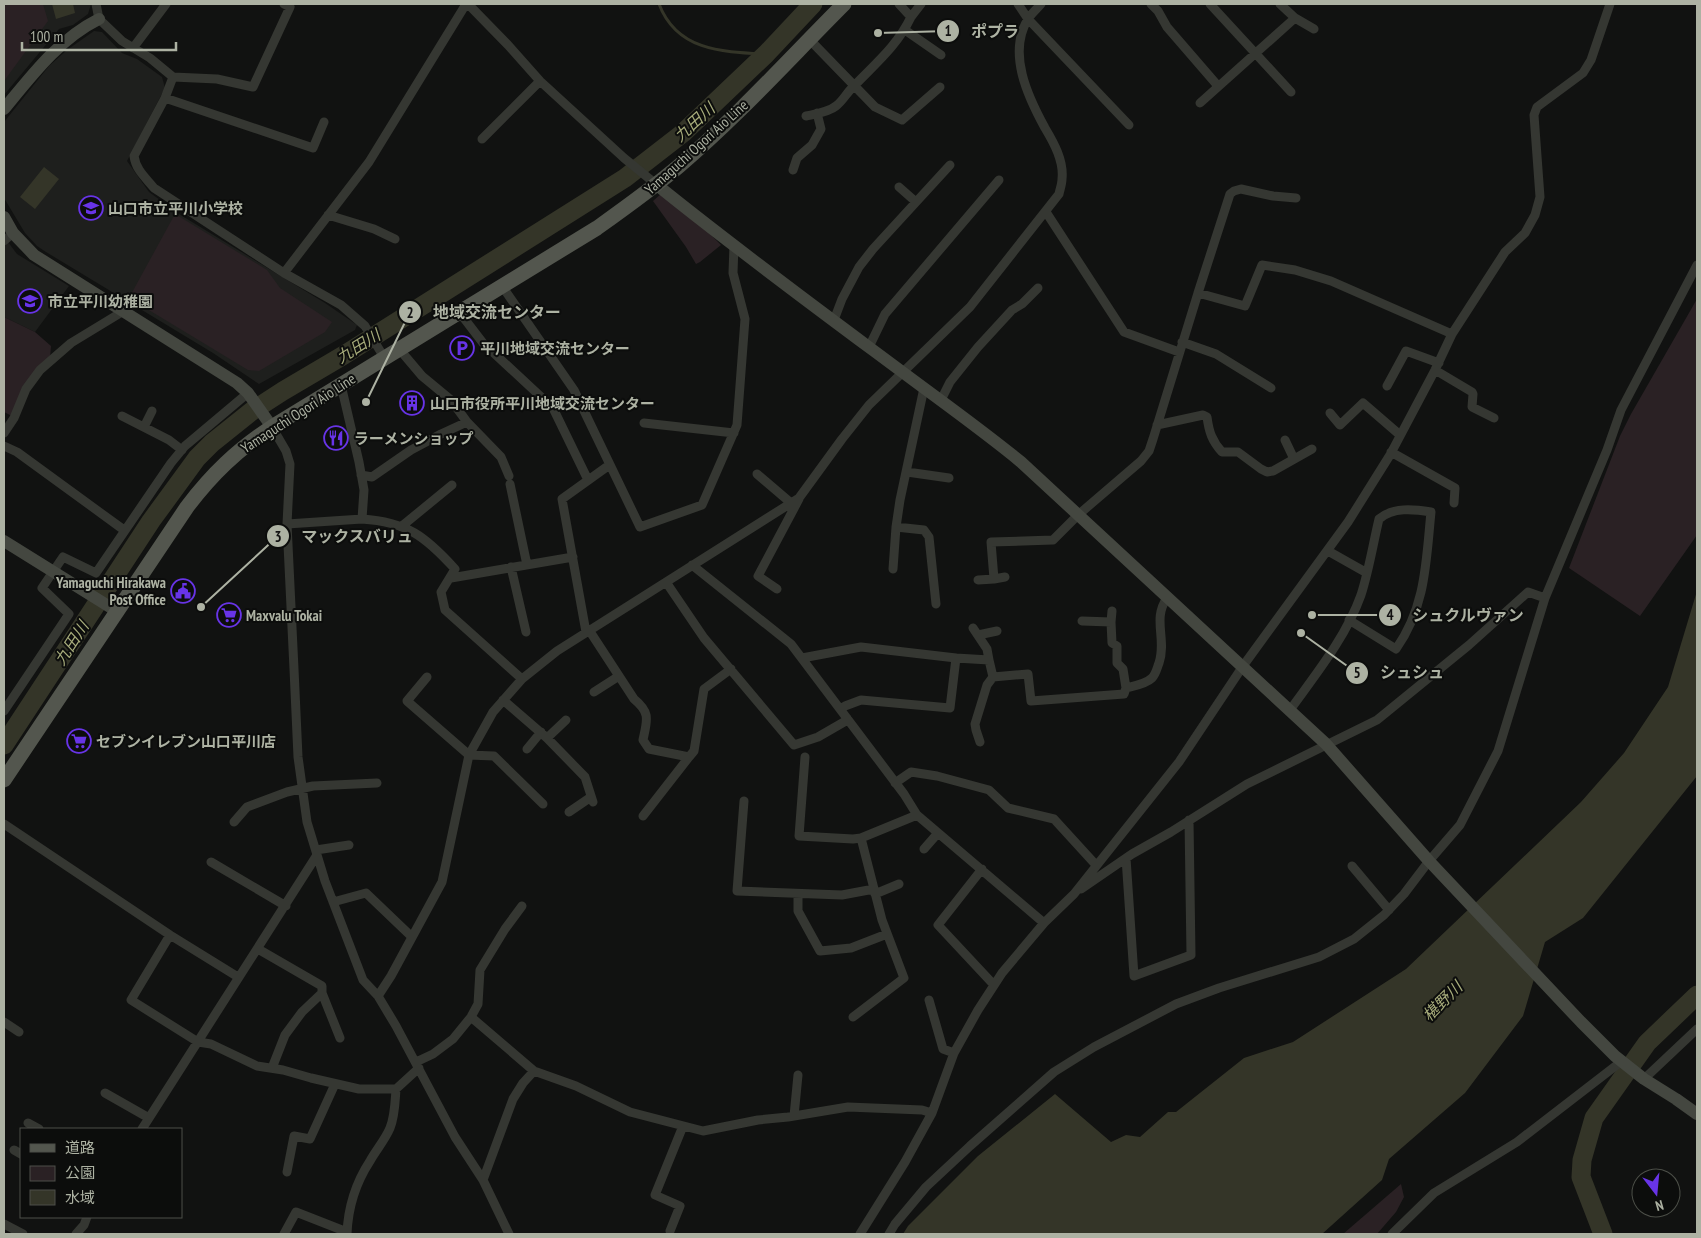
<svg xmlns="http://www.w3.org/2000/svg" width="1701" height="1238" font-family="'PT Sans Narrow','Noto Sans JP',sans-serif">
	<rect width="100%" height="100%" fill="#111211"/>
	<!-- built -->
	<path fill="#1e1f1d" d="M 4,4 L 91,4 L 88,14 L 73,25 L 59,29 L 4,95 Z
		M 94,31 L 102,32 L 122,53 L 137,59 L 162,77 L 165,88 L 127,161 L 149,192 L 179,214 L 325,303 L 357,325 L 355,330 L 259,384 L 213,353 L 46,252 L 37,246 L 25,233 L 4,198 L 4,122 L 49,66 L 67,50 Z
		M 8,242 L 17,254 L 69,286 L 35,332 L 4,317 L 4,246 Z"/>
	<!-- green -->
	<path fill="#2a2124" d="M 4,4 L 43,4 L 48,21 L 4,81 Z
		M 662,193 L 700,224 L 721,245 L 700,262 L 696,264 L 686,247 L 653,201 Z
		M 175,214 L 267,270 L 280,288 L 332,322 L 325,332 L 259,371 L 248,370 L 129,298 Z
		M 1697,299 L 1697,535 L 1640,616 L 1569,568 L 1620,436 L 1631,414 Z
		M 4,317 L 35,332 L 51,346 L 50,358 L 12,416 L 4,412 Z
		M 1401,1184 L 1404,1197 L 1396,1212 L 1377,1234 L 1343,1234 Z"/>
	<!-- water -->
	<path fill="#343528" d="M 52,4 L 73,4 L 75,13 L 56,19 Z
		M 44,167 L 59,179 L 35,209 L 20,197 Z
		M 1697,591 L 1697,776 L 1583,918 L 1545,942 L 1523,1016 L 1465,1093 L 1389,1159 L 1382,1180 L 1322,1234 L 903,1234 L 908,1226 L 978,1156 L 1055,1094 L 1111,1142 L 1126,1135 L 1140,1137 L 1168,1112 L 1176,1112 L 1244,1058 L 1293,1042 L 1406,969 L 1581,802 L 1624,753 L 1668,687 Z"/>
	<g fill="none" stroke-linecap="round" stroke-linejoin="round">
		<!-- stream -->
		<path stroke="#343528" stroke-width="3" d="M 659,4 C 677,51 722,52 766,54"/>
		<!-- river -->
		<path stroke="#343528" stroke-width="19" d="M 4,745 L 151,521 L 197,458 L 212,443 L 252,411 L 283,391 L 344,355 L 625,178 L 683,133 L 766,54 L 813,4
			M 1603,1234 L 1581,1177 L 1582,1160 L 1594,1118 L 1647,1043 L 1697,995"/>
		<!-- street -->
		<path stroke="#353732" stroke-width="9" d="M 96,4 L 99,19 L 122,41 L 150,58 L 173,77 L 165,98 L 134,156 C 136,170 145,177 154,188 L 284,273 L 341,305 L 365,326 L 385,359
			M 468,4 L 508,45 L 540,81 L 624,158 L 657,185
			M 1018,4 L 1028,19 L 1129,125
			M 1151,4 L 1158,11 L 1167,27 L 1218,86
			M 1210,4 L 1291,92
			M 1280,4 L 1295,18 L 1314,29
			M 911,17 L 921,4
			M 905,30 L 941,55
			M 809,39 L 875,107 L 902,120 L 940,87
			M 133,48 L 166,4
			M 173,77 L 217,79 L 253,87 L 290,7 L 284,4
			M 165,98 L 313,148 L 324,122
			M 1200,103 L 1295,18
			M 806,116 C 815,114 829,112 836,106 C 843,101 847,92 854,86 C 876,63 897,46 911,17 L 899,4
			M 482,139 L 540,81
			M 793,170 L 797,158 L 812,145 L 821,129 L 817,113
			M 899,187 L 916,202
			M 1046,212 L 1124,332 L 1179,352
			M 328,215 L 374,229 L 395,239
			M 4,241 L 13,233
			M 284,273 L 369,162 L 466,4
			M 502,286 L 574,390 L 640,527 L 702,505 L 737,425 L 745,319 L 733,273 L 734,245
			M 1198,293 L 1230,194 L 1234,191 L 1241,189 L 1273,196 L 1296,198
			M 460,313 L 483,343 L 553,408 L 588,480
			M 834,320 L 842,299 L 859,267 L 873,249 L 950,165
			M 1182,342 L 1216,354 L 1271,388
			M 869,347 L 885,314 L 999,180
			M 400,350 L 422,376 L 451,400 L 467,422 L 501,457 L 509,476
			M 1435,370 L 1472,392 L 1473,394 L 1472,407 L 1494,418
			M 341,385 L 359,462 L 364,490 L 362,519 C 407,522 425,536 455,569 L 441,592 L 445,610 L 522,679
			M 1387,386 L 1406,351 L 1439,363
			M 941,400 L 950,382 L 978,347 L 1012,310 L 1022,304 L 1038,288
			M 1330,413 L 1340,425 L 1363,403 L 1400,435
			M 122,416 L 169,440 L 182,450
			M 644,423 L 734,433
			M 1157,425 L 1203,415 L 1207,417 C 1209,432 1212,441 1222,452 L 1238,452 L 1261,469 L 1267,472 L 1273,471 L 1312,449
			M 144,427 L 152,411
			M 272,427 L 286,451 L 290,464 L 287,524 L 294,669 L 298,757 L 307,822 L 325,881 L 363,980 L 378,996 L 396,1026 L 455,1137 L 483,1180 L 509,1234
			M 4,433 L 14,418 L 26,389 L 40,370 L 71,343 L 122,312
			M 1285,440 L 1294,459
			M 4,446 L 17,452 L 124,530
			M 1391,452 L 1455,488 L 1454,503
			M 907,472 L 949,478
			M 757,474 L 791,503
			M 361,475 L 372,477 L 411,450 L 441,434 L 467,422
			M 510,484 L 527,565
			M 287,524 L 362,519
			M 402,526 L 452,485
			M 896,527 L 924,530 L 929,537 L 936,604
			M 1328,551 L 1367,573
			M 692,565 L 791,644 L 904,794 L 917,815 L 1044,923
			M 511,567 L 526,632
			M 893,569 L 896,527 L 900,500 L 924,388
			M 451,578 L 573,557
			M 994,579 L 1005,577
			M 978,580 L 994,579 L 991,542 L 1053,540 L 1078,515 L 1141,461 L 1149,451 L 1153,439 L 1198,293 L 1245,306 L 1262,265 L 1295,270 L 1331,281 L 1452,334
			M 666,582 L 704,638 L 794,745 L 818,737 L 844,722 L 847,718
			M 777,589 L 758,576 L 799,499
			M 1082,621 L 1111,622 L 1112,643 L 1117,646 L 1117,663 L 1123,669 L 1126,688 C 1134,686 1146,684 1152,678 C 1156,674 1157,668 1159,663 C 1167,639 1152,619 1167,598
			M 1111,622 L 1112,611
			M 973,628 L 987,649 L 989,660
			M 589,630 L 634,699 C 651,713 647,720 643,740 L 649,749 L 689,757 L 643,816
			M 586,632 L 562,499 L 608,466
			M 978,635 L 997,631
			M 802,658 L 861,647 L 956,658 L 950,708 L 861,700 L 845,706 L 840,709
			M 956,658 L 989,660 L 993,677 L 1028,674 L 1031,701 L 1124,694 L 1126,688
			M 427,677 L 407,701 L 469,755 L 494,756 L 543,804
			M 594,692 L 619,676
			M 503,700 L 547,738 L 585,777 L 593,802
			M 1290,710 C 1316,674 1346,637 1361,595 C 1369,570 1373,544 1379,519 C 1393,507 1413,509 1431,512 C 1426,561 1426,607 1396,649 L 1349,620
			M 4,711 L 69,614 L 42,588 L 63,557 L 96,573 L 171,463 L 185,446 L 248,393
			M 547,738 L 566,720
			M 980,742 L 976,730 L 975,724 L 987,685 L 993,677
			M 527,749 L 541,732
			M 689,757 L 694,751 L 704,689 L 731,669
			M 805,757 L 799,836 L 853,839 L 861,838 L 917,815
			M 895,783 L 911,772 L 937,776 L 989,790 L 1008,808 L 1054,819 L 1096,865
			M 744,801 L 737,891 L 842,895 L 874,889
			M 569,812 L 591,797
			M 234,822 L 247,807 L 287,792 L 313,786 L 377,783
			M 4,824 L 170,935 L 131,1000 L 198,1042 L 211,1044 L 257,1066 L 283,1070 L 311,1078 L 359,1089 L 396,1089 L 419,1068
			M 924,849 L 938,833
			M 316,850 L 349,845
			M 1126,858 L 1134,976 L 1191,955 L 1189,820
			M 211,862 L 286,906
			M 1352,866 L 1389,910
			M 982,869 L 938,925 L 994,985
			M 1081,889 L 1132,854 L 1171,832 L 1247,784 L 1377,720 L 1469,645 L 1528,592 L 1545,598
			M 798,894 L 798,911 L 820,951 L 851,948 L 887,934
			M 875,894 L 899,884
			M 333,902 L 366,893 L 412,937
			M 170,935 L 238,977
			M 258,949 L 322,986 L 322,993 L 302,1012 L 285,1035 L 272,1068
			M 322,993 L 340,1038
			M 378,996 L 391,976 L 442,882 L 469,755 L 493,712 L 522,679 L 557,651 L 799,498 L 842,439 L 869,405 L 970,307 L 1059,194 C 1060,189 1062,184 1062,179 C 1064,161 1054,143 1045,128 C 1028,97 1007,53 1028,19 C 1032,13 1037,9 1041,4
			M 929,1000 L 943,1049 L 954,1053
			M 471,1017 L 534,1071
			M 853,1017 L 904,978 L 882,920 L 861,838
			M 4,1022 L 19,1032
			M 416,1062 L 433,1054 L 453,1039 L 471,1017 L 478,1004 L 480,970 L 505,929 L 522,906
			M 1644,1079 L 1697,1029
			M 105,1093 L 149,1118
			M 794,1116 L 798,1075
			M 28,1123 L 39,1129
			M 142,1129 L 317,855
			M 14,1150 L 21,1154
			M 287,1172 L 294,1136 L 310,1139 L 335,1084
			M 483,1180 L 513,1099 L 523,1083 L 534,1071 L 576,1086 L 630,1112 L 703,1131 L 758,1120 L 788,1117 L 848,1107 L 922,1110 L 932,1113
			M 4,1224 L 23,1234
			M 670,1231 L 680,1206 L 655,1195 L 683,1126
			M 76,1234 L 84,1225 L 87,1217
			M 284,1234 L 296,1212 L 347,1232
			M 347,1234 C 348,1207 355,1184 370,1161 C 376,1150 385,1140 390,1128 C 395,1116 395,1102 396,1089
			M 860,1234 L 905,1162 L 932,1113 L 954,1053 L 978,1010 L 1002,973 L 1044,923 L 1074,894 L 1179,762 L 1243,666 L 1348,522 L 1390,455 L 1435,370 L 1452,334 L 1505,252 L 1525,233 L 1535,215 L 1540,197 L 1534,115 L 1537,107 L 1583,73 L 1591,60 L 1610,4
			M 889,1234 L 895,1224 L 926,1187 L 970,1146 L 1054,1072 L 1094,1047 L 1176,1004 L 1219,988 L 1319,957 L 1354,939 L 1384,915 L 1404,894 L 1429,861 L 1460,825 L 1498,751 L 1545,598 L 1607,450 L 1621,410 L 1697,265
			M 1392,1234 L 1434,1193 L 1517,1142 L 1622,1061"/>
		<!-- secondary -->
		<path stroke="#444740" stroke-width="12" d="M 4,109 C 32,75 59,39 99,19
			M 657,185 C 736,249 819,310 901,371 C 941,401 982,430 1021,462 L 1326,744 L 1429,861 L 1581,1022 L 1615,1056 L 1644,1079 L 1676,1099 L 1697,1114
			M 4,217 L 13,233 L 34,255 L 237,383 L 248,393 L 272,427
			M 4,541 L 118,612"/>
		<!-- primary -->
		<path stroke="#53564e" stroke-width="15" d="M 4,780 L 187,507 C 212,474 237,450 272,427 L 597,228 C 625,208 653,188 679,166 C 737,117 790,58 844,4"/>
	</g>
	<!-- icons -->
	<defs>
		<g id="school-ring" transform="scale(1.25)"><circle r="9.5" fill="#0c0d0c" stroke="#6834e7" stroke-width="1.5"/><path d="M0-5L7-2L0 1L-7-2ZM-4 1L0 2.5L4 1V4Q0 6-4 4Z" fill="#6834e7"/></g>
		<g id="parking-ring" transform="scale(1.25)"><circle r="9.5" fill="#0c0d0c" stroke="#6834e7" stroke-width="1.5"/><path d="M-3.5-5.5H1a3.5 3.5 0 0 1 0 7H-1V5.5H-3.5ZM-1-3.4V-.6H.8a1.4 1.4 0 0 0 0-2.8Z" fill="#6834e7"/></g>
		<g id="building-ring" transform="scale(1.25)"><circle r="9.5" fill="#0c0d0c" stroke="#6834e7" stroke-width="1.5"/><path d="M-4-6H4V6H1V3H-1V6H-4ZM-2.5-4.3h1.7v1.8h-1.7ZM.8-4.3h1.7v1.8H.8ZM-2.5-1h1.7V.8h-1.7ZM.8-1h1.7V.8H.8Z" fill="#6834e7"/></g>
		<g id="restaurant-ring" transform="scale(1.25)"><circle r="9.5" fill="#0c0d0c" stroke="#6834e7" stroke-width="1.5"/><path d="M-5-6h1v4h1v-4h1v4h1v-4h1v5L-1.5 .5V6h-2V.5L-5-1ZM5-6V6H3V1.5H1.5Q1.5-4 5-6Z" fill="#6834e7"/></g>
		<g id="civic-ring" transform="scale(1.25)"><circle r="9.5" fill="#0c0d0c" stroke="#6834e7" stroke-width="1.5"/><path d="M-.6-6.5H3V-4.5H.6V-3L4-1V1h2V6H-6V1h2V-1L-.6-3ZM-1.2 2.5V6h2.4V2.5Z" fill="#6834e7"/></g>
		<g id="supermarket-ring" transform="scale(1.25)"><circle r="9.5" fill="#0c0d0c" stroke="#6834e7" stroke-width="1.5"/><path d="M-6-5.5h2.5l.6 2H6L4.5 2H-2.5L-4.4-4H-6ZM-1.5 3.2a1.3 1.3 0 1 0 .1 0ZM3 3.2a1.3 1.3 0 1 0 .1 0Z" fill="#6834e7"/></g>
	</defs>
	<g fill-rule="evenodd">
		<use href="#school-ring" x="91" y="208"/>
		<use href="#school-ring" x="30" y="301"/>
		<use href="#parking-ring" x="462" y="348"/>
		<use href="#building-ring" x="412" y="403"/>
		<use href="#restaurant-ring" x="336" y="438"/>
		<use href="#civic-ring" x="183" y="591"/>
		<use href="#supermarket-ring" x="229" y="615"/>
		<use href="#supermarket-ring" x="79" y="741"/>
	</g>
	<g text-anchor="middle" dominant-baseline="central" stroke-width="4" stroke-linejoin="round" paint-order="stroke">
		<!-- street labels -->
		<g font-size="15" fill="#adb2a3" stroke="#0c0d0c">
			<text transform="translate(696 147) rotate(-42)">Yamaguchi Ogori Aio Line</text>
			<text transform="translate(298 413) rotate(-33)">Yamaguchi Ogori Aio Line</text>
		</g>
		<!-- poi labels -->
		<g font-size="15" font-weight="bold" fill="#adb2a3" stroke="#0c0d0c" text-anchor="start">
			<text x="108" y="208">山口市立平川小学校</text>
			<text x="48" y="301">市立平川幼稚園</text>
			<text x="480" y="348">平川地域交流センター</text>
			<text x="430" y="403">山口市役所平川地域交流センター</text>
			<text x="354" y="438">ラーメンショップ</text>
			<text x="166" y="582" text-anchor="end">Yamaguchi Hirakawa<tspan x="166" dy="17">Post Office</tspan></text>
			<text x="246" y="615">Maxvalu Tokai</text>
			<text x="96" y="741">セブンイレブン山口平川店</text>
		</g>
		<!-- water labels -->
		<g font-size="16" font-style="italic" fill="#a7ac7b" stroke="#0c0d0c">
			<text transform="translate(694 122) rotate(-42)">九田川</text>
			<text transform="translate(358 346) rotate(-32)">九田川</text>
			<text transform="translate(71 643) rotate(-57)">九田川</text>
			<text transform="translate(1442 1001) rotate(-45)">椹野川</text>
		</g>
	</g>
	<!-- callouts -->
	<path fill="none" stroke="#adb2a3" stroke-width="2" d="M878 33L948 31M366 402L410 312M201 607L278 536M1312 615L1390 615M1301 633L1357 673"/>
	<g fill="#adb2a3" stroke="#0c0d0c" stroke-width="2">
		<circle cx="878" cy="33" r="5"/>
		<circle cx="366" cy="402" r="5"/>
		<circle cx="201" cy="607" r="5"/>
		<circle cx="1312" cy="615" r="5"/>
		<circle cx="1301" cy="633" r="5"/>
		<circle cx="948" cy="31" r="12"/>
		<circle cx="410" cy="312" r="12"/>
		<circle cx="278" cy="536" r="12"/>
		<circle cx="1390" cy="615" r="12"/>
		<circle cx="1357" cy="673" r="12"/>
	</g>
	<g font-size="15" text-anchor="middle" font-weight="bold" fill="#111">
		<text x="948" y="36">1</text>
		<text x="410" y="318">2</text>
		<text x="278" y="542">3</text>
		<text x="1390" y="620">4</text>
		<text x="1357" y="678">5</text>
	</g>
	<g font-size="16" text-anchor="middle" font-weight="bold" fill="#adb2a3" stroke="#0c0d0c" stroke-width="4" stroke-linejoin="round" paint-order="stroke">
		<text x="995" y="37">ポプラ</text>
		<text x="497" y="318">地域交流センター</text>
		<text x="357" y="542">マックスバリュ</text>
		<text x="1468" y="621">シュクルヴァン</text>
		<text x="1412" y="678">シュシュ</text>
	</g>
	<!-- border -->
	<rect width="1701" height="1238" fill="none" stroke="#adb2a3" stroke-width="10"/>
	<!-- legend -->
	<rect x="20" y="1128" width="162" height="90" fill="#0c0d0c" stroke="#4c4f48"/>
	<rect x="30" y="1144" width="25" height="8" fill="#53564e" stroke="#4c4f48"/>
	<text x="65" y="1153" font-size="15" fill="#adb2a3">道路</text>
	<rect x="30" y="1166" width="25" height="15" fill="#2a2124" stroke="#4c4f48"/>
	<text x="65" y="1178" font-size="15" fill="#adb2a3">公園</text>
	<rect x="30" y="1190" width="25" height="15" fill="#343528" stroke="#4c4f48"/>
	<text x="65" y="1203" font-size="15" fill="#adb2a3">水域</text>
	<!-- north arrow -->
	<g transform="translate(1656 1193) rotate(164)"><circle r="24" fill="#0c0d0c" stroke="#4c4f48"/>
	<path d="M0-4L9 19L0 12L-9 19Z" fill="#6834e7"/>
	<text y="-8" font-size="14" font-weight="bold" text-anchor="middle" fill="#adb2a3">N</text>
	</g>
	<!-- scale -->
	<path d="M22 42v8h154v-8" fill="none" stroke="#adb2a3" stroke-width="2.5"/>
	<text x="30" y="42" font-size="15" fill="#adb2a3" stroke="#0c0d0c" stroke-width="4" paint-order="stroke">100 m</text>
</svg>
